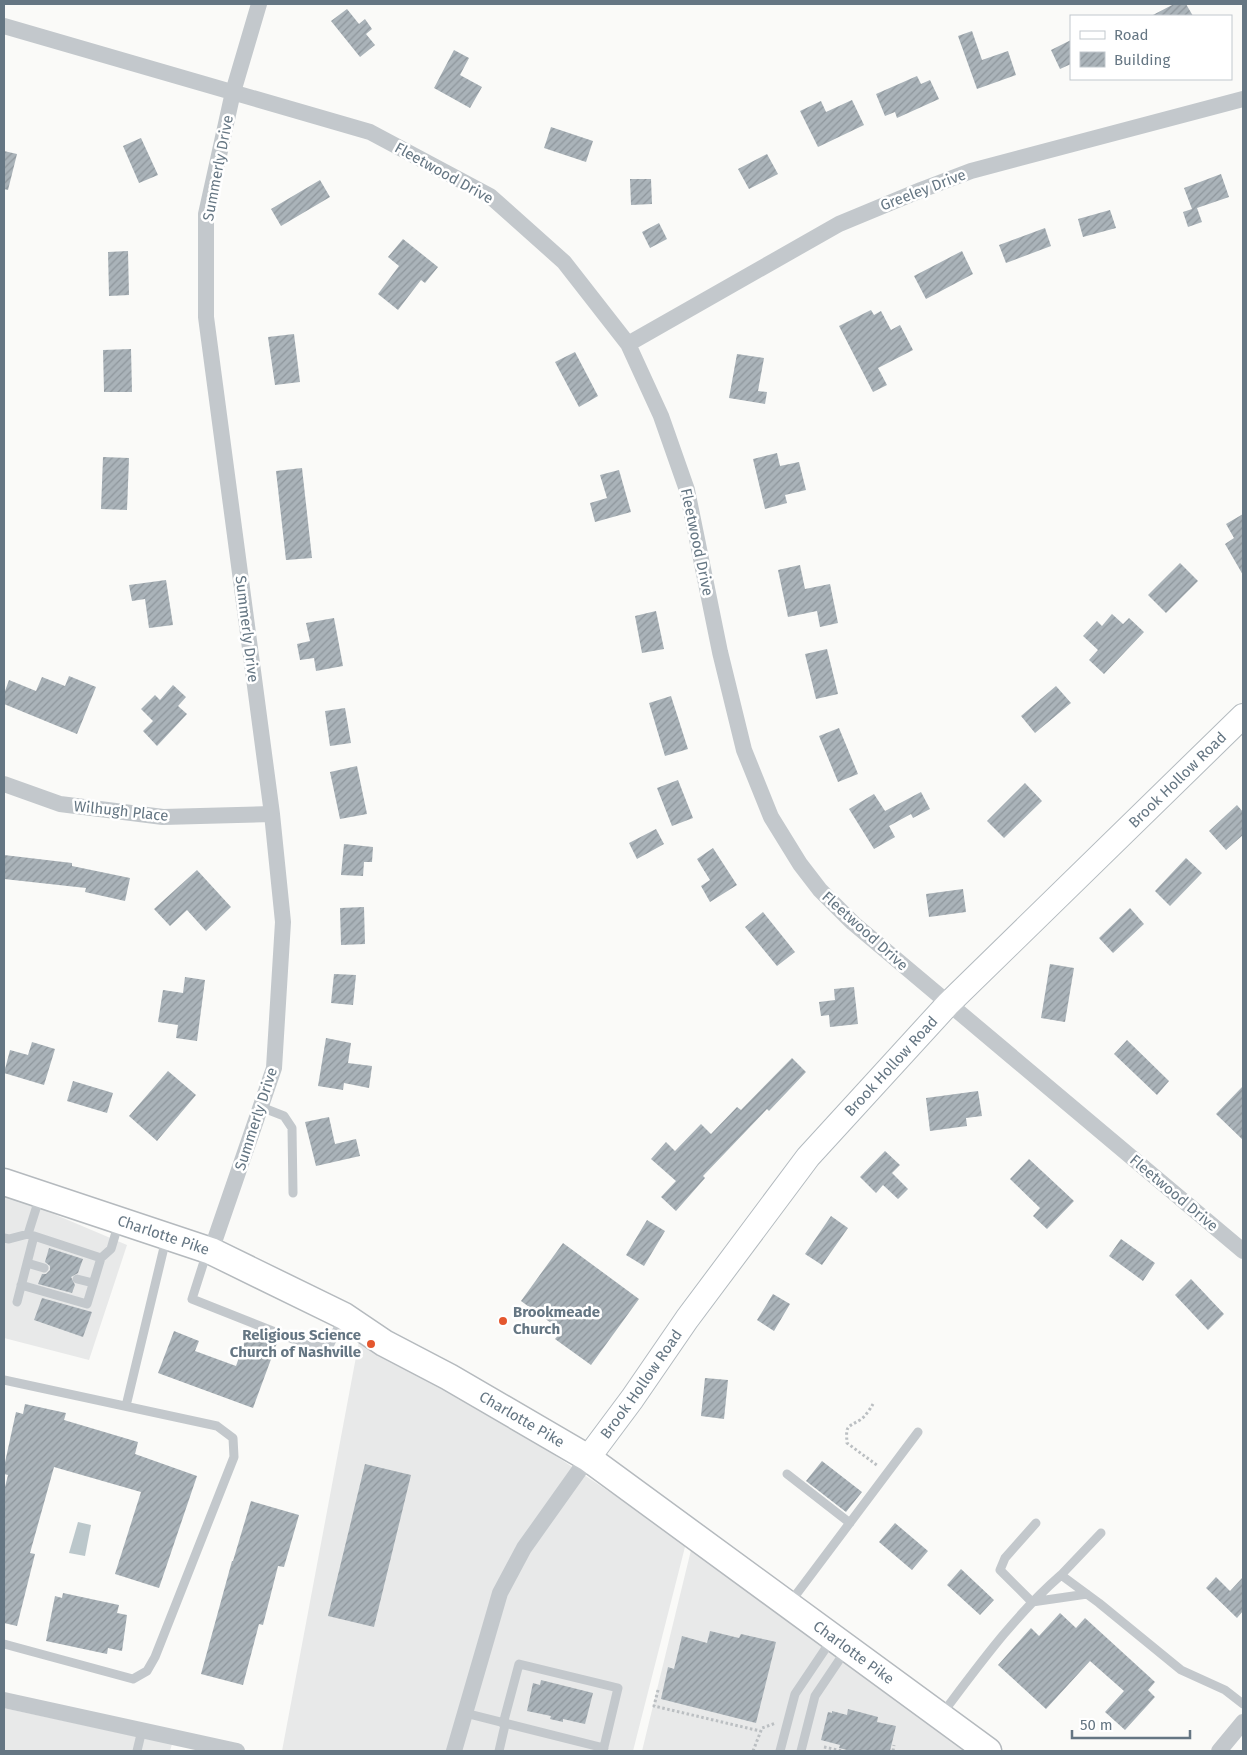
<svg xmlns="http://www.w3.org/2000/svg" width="1247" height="1755" font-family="'Fira Sans',sans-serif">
	<defs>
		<pattern id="building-hatch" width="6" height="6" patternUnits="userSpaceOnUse" patternTransform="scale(1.25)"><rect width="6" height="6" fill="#aab3b9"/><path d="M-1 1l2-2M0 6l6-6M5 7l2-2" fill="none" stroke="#8e969c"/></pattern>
	</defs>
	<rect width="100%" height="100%" fill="#fafaf8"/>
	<!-- built -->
	<path fill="#e8e9e9" d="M 4,1193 L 127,1245 L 89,1360 L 4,1338 Z
		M 359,1341 L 526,1436 L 686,1543 L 633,1751 L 282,1751 Z
		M 692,1546 L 970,1751 L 642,1751 Z
		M 4,1708 L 172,1744 L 170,1751 L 4,1751 Z"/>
	<!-- water -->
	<path fill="#bbc7cb" d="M 78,1522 L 91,1525 L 85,1556 L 69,1553 Z"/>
	<!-- building -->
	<path fill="url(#building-hatch)" d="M 1174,4 L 1186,4 L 1193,16 L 1151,16 Z
		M 347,9 L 359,24 L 365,19 L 372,29 L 366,34 L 375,45 L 360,57 L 331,21 Z
		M 972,31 L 982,60 L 1008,51 L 1016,75 L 977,89 L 958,36 Z
		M 1071,40 L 1071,64 L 1060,69 L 1051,50 Z
		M 454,50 L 469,58 L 460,75 L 482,87 L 470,108 L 434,88 Z
		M 917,76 L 921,84 L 930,80 L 939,99 L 897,118 L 895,112 L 885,116 L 876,94 Z
		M 852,100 L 864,125 L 818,147 L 800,111 L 821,101 L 826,112 Z
		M 551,127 L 593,141 L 586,162 L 544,148 Z
		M 141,138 L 158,175 L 139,183 L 123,146 Z
		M 4,151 L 17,154 L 8,190 L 4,189 Z
		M 767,154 L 778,174 L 749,189 L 738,169 Z
		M 1221,174 L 1229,197 L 1197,208 L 1202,222 L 1188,227 L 1183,212 L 1192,209 L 1184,188 Z
		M 630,179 L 651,179 L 652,204 L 631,205 Z
		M 320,180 L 330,197 L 281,226 L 271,209 Z
		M 1110,210 L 1116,228 L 1083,237 L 1078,219 Z
		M 659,223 L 667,239 L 650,248 L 642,232 Z
		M 1045,228 L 1051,246 L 1006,263 L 999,245 Z
		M 403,239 L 438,267 L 425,283 L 421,280 L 398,310 L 378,294 L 399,266 L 388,257 Z
		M 128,251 L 129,295 L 109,296 L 108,252 Z
		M 962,251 L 973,274 L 926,299 L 914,276 Z
		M 871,310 L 874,315 L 881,311 L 891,330 L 900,325 L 913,350 L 878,368 L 887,385 L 873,392 L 839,326 Z
		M 294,334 L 300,382 L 275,385 L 268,337 Z
		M 131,349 L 132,392 L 104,392 L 103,350 Z
		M 575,352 L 598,396 L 579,407 L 555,362 Z
		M 737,354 L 764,358 L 758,391 L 767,392 L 765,404 L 729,398 Z
		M 777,453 L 780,466 L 799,462 L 806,490 L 785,495 L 787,503 L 765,509 L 753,459 Z
		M 103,457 L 129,458 L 127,510 L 101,509 Z
		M 302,468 L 312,558 L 286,560 L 276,471 Z
		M 619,470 L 631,512 L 595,522 L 590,503 L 607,498 L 600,475 Z
		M 1243,514 L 1243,575 L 1225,544 L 1234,538 L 1226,524 Z
		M 1180,563 L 1198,581 L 1166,613 L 1148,595 Z
		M 800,565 L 805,589 L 830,584 L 838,623 L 820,627 L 817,611 L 788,617 L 778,570 Z
		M 166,580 L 173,625 L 149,628 L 145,599 L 132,601 L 129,585 Z
		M 656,611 L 664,649 L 642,653 L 635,616 Z
		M 1112,614 L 1123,624 L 1129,618 L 1144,632 L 1104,674 L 1089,660 L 1098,650 L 1083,636 L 1097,621 L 1102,626 Z
		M 334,618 L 343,666 L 316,671 L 314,658 L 300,660 L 297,644 L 310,641 L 306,623 Z
		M 827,649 L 838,694 L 816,699 L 805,654 Z
		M 69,676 L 96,687 L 77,734 L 4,704 L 4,694 L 9,680 L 36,691 L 42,677 L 65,686 Z
		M 173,685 L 186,697 L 178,706 L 187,714 L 157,746 L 143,731 L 153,721 L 141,709 L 155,695 L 160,700 Z
		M 1056,686 L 1071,703 L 1035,733 L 1021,716 Z
		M 671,696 L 688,749 L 665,756 L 649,703 Z
		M 345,708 L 351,743 L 330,746 L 325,711 Z
		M 839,728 L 858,774 L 838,782 L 819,736 Z
		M 357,766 L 367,814 L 340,819 L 330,772 Z
		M 678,780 L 693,818 L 672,826 L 657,788 Z
		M 1025,783 L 1042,801 L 1004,838 L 987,821 Z
		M 921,792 L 930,809 L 913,818 L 911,814 L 889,826 L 895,837 L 874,849 L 849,809 L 874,794 L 885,811 Z
		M 1237,805 L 1243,812 L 1243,835 L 1226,850 L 1209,831 Z
		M 656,829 L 664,844 L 637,859 L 629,843 Z
		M 344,844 L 373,847 L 372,862 L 364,862 L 363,876 L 341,875 Z
		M 713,848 L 737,885 L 710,902 L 701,886 L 710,880 L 697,859 Z
		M 4,855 L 72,863 L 72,866 L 130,878 L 125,901 L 85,892 L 86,888 L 4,879 Z
		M 1186,858 L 1202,873 L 1170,906 L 1155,891 Z
		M 197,870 L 231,907 L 206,931 L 187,910 L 170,926 L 154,909 Z
		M 963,889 L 966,912 L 929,917 L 926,894 Z
		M 364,907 L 365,944 L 341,945 L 340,908 Z
		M 1130,908 L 1144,924 L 1113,953 L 1099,938 Z
		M 763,912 L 795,952 L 777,966 L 745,927 Z
		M 1050,964 L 1074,968 L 1065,1022 L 1041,1018 Z
		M 334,974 L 356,975 L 353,1005 L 331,1003 Z
		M 185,977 L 205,980 L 197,1041 L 176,1038 L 178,1025 L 158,1022 L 163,990 L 183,993 Z
		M 854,987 L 858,1024 L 830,1027 L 829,1015 L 821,1016 L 819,1002 L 835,1000 L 834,989 Z
		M 326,1038 L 351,1043 L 348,1063 L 372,1066 L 369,1088 L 344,1083 L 343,1090 L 318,1086 Z
		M 1127,1040 L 1169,1081 L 1157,1095 L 1114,1054 Z
		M 32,1042 L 55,1049 L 44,1085 L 4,1073 L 10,1050 L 28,1055 Z
		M 792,1058 L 806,1072 L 769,1111 L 767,1109 L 703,1176 L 705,1178 L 676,1211 L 661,1197 L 676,1181 L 651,1159 L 666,1142 L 675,1151 L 701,1124 L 711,1134 L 737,1107 L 741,1110 Z
		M 168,1071 L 196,1095 L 157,1141 L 129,1116 Z
		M 73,1081 L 113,1093 L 107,1113 L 67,1101 Z
		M 1243,1086 L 1243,1140 L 1216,1114 Z
		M 978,1091 L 982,1116 L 966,1118 L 967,1126 L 930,1131 L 926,1098 Z
		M 329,1117 L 335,1144 L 356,1139 L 360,1156 L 316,1166 L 305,1122 Z
		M 885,1151 L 900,1165 L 892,1173 L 908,1189 L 898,1199 L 883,1185 L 876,1193 L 860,1177 Z
		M 1029,1159 L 1074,1201 L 1047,1229 L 1033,1216 L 1040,1208 L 1010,1179 Z
		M 831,1216 L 848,1228 L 822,1265 L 805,1254 Z
		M 647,1220 L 665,1231 L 644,1266 L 626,1255 Z
		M 1121,1239 L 1155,1263 L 1143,1281 L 1109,1256 Z
		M 563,1243 L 639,1299 L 591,1365 L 555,1339 L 562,1331 L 521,1301 Z
		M 49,1248 L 83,1259 L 78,1273 L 71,1277 L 75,1285 L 72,1293 L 38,1284 L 42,1274 L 46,1274 L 50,1270 L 50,1266 L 45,1262 Z
		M 1191,1279 L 1224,1314 L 1208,1330 L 1175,1295 Z
		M 773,1294 L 790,1304 L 774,1331 L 757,1320 Z
		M 42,1298 L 92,1312 L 83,1337 L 34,1320 Z
		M 174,1331 L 199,1341 L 195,1351 L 236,1366 L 248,1332 L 277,1343 L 253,1408 L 158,1373 Z
		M 705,1378 L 728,1380 L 724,1419 L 701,1416 Z
		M 25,1404 L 66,1413 L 64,1420 L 138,1442 L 135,1454 L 197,1476 L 159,1588 L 115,1574 L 141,1492 L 54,1467 L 30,1553 L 35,1554 L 17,1626 L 4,1623 L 4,1491 L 8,1475 L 4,1474 L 4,1467 L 16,1412 L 23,1414 Z
		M 822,1461 L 862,1492 L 846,1512 L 806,1481 Z
		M 365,1464 L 411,1475 L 374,1627 L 328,1616 Z
		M 251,1501 L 299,1515 L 284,1567 L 278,1566 L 263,1625 L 259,1624 L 243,1685 L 201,1674 L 232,1561 L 233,1561 Z
		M 895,1523 L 928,1551 L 912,1570 L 879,1542 Z
		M 961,1569 L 994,1600 L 980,1615 L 947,1585 Z
		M 1216,1577 L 1230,1591 L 1243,1577 L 1243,1611 L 1237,1618 L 1206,1588 Z
		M 63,1593 L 119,1605 L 117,1613 L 127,1615 L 122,1651 L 108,1648 L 107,1654 L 46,1641 L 55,1596 L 62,1598 Z
		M 1060,1613 L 1076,1628 L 1085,1618 L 1155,1682 L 1148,1690 L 1155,1697 L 1125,1730 L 1105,1712 L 1124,1691 L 1090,1661 L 1046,1709 L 998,1665 L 1031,1628 L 1039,1636 Z
		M 710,1631 L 739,1638 L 741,1634 L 776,1642 L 756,1723 L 661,1699 L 668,1667 L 674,1669 L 682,1636 L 707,1643 Z
		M 541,1680 L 593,1693 L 585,1724 L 563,1719 L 563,1722 L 550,1719 L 551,1716 L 527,1711 L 533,1683 L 540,1685 Z
		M 848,1709 L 878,1717 L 877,1722 L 896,1726 L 890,1751 L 851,1751 L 839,1748 L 840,1745 L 821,1740 L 828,1712 L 832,1713 L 832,1711 L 847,1715 Z"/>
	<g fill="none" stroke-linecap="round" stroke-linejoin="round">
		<!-- secondary casing -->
		<g stroke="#b3babf" stroke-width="26">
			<g id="secondary">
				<path id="s1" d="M 588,1458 L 632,1399 L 687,1319 L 808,1157 L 948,1004 L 1243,716"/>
			</g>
		</g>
		<!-- primary casing -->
		<g stroke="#b5babe" stroke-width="29">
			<g id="primary">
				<path id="s2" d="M 4,1182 L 211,1251 L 344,1316 L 384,1343 L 449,1377 L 588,1458 L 988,1751"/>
			</g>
		</g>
		<!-- path -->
		<path stroke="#bbbfc2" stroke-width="3" stroke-dasharray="2.5 2.5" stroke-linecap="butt" d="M 873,1404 C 870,1409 865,1417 860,1420 C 846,1428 846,1426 847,1443 L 878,1466
			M 658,1690 L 654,1706 L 760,1731
			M 824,1747 L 842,1751
			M 753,1751 L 762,1728 L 776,1723
			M 893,1751 L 894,1745"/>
		<!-- lane -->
		<path stroke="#c3c8cc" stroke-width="9" d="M 261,1107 L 284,1116 L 292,1128 L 293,1193
			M 28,1234 L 40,1196
			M 4,1238 L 9,1239 L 28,1234 L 101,1258 L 87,1304 L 21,1285
			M 207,1252 L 192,1299 L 308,1345 L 328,1348 L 343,1318
			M 101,1258 L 111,1249 L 119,1222
			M 27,1263 L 44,1268
			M 77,1279 L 93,1283
			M 17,1302 L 34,1236
			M 4,1380 L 217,1426 L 233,1438 L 234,1457 L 155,1657 L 147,1671 L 133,1679 L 4,1644
			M 126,1406 L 166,1239
			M 787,1474 L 850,1523
			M 1036,1523 L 1005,1558 L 1000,1570 L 1032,1602 L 1087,1594
			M 1061,1575 L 1101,1533
			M 789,1604 L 918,1432
			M 465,1713 L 604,1748
			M 942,1714 C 979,1665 1015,1615 1061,1575 L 1099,1603 L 1181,1670 L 1225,1690 L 1243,1704
			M 503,1724 L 519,1664 L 618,1688 L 603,1751
			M 137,1751 L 142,1730
			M 499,1751 L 505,1725
			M 780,1751 L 795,1694 L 832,1639
			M 801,1751 L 815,1696 L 846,1650"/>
		<!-- street -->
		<path stroke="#c3c8cc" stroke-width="16" d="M 4,26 L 370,132 L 490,196 L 564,262 L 628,344 L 661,416 L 687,490 L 720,652 L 744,750 L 771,817 L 800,864 L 820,890 L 853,923 L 1243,1251
			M 628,344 L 839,224 L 921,190 L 971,171 L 1243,99
			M 4,784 L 60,804 L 163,817 L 272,814
			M 211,1251 L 274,1068 L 283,922 L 272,814 L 206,317 L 206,214 L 233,92 L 259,4
			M 4,1700 L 237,1751
			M 454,1751 L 500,1593 L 524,1548 L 588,1458
			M 1219,1751 L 1243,1722"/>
		<!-- secondary -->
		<use href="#secondary" stroke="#fff" stroke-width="24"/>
		<!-- primary -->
		<use href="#primary" stroke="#fff" stroke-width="26"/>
	</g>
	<!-- markers -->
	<g fill="#e4572e" stroke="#fff" stroke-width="2">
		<circle cx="503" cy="1321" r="5"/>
		<circle cx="371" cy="1344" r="5"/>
	</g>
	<g text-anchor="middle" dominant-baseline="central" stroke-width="5" stroke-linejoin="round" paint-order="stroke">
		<!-- street labels -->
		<g font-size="15" fill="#657683" stroke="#fff">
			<text transform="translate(218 168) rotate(-79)">Summerly Drive</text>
			<text transform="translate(444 173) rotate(29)">Fleetwood Drive</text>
			<text transform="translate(923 190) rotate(-21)">Greeley Drive</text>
			<text transform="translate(697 542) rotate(78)">Fleetwood Drive</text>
			<text transform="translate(247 629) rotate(83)">Summerly Drive</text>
			<text stroke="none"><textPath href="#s1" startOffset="901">Brook Hollow Road</textPath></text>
			<text transform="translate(121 811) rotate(6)">Wilhugh Place</text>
			<text transform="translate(865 931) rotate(42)">Fleetwood Drive</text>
			<text stroke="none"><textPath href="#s1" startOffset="496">Brook Hollow Road</textPath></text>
			<text transform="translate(256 1119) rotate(-72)">Summerly Drive</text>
			<text transform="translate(1174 1193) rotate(40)">Fleetwood Drive</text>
			<text stroke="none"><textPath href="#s2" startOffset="168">Charlotte Pike</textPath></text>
			<text stroke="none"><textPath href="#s1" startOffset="91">Brook Hollow Road</textPath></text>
			<text stroke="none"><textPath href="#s2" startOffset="572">Charlotte Pike</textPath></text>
			<text stroke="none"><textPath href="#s2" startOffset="978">Charlotte Pike</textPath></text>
		</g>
		<!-- poi labels -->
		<g font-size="15" font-weight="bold" fill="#657683" stroke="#fff" text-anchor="start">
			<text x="513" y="1312">Brookmeade<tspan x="513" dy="17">Church</tspan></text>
			<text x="361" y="1335" text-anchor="end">Religious Science<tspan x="361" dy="17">Church of Nashville</tspan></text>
		</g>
	</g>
	<!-- border -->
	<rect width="1247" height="1755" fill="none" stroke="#657683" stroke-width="10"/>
	<!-- legend -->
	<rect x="1070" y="15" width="162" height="65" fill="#ffffff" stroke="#c1c8cd"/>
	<rect x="1080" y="31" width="25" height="8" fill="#ffffff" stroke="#c1c8cd"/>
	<text x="1114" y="40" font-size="15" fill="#657683">Road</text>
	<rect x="1080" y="52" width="25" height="15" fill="url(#building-hatch)" stroke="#c1c8cd"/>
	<text x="1114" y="65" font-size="15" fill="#657683">Building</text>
	<!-- scale -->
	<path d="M1072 1730v8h118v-8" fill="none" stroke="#657683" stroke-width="2.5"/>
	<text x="1080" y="1730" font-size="15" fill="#657683" stroke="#ffffff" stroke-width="4" paint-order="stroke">50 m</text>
</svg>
